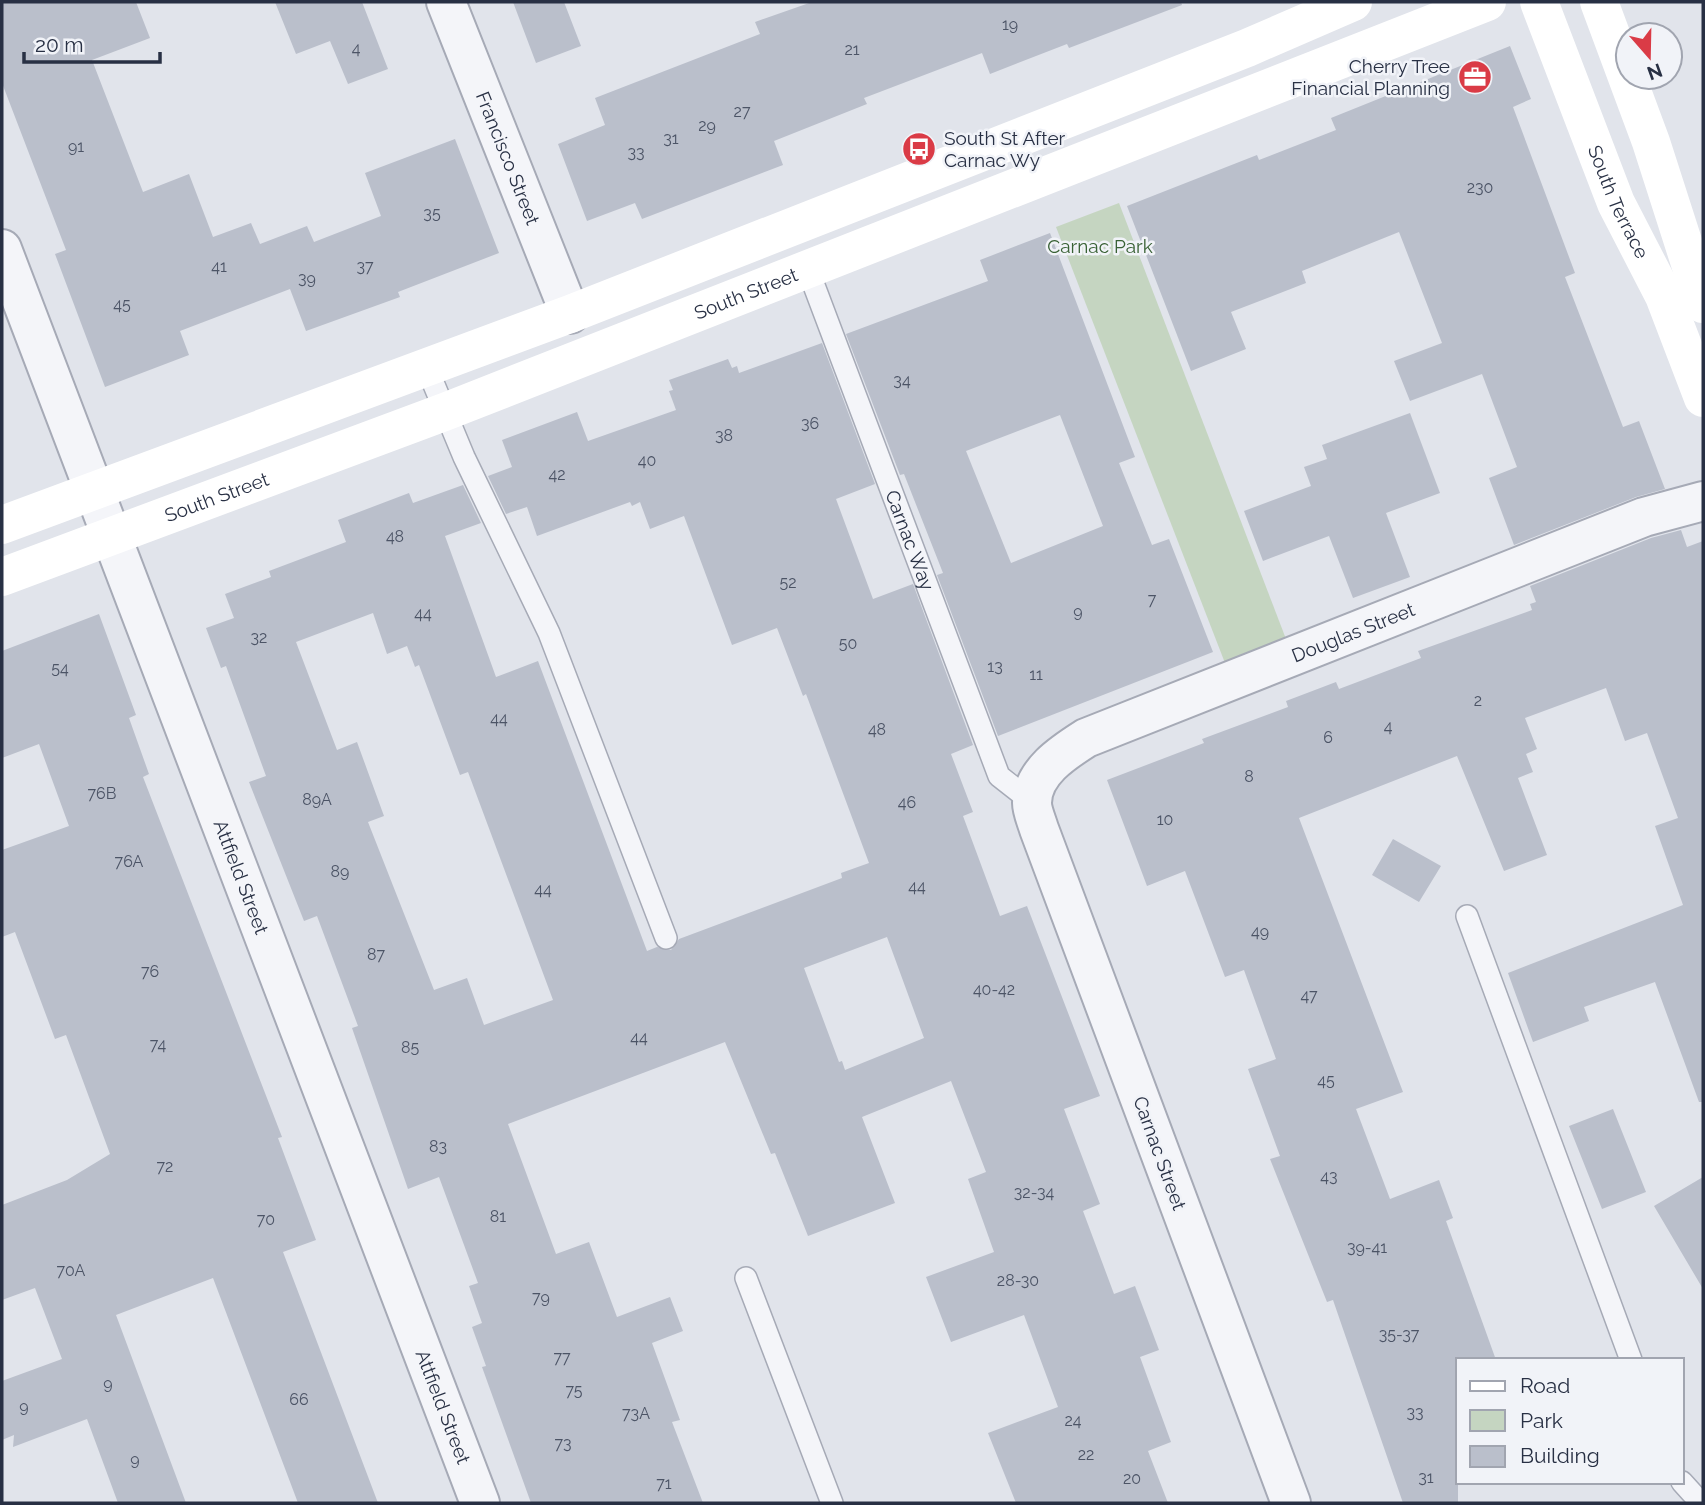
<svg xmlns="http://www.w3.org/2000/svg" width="1705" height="1505" font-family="Raleway,sans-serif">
	<rect width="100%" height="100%" fill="#e1e4eb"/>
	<!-- green -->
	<path fill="#c5d5c1" d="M 1119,203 L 1286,639 L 1225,663 L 1056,227 Z"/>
	<!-- building -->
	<path fill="#babfcb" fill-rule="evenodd" d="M 2,2 L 136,2 L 150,38 L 92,60 L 143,192 L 189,174 L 213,237 L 251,223 L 260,244 L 307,226 L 314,242 L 381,216 L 365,173 L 455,139 L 499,253 L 398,292 L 400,297 L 306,331 L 290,289 L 180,331 L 189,355 L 105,387 L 55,254 L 66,250 L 2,83 Z
		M 275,2 L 362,2 L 388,69 L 348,84 L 330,41 L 296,54 Z
		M 513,2 L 564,2 L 581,46 L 536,63 Z
		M 812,2 L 1181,2 L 1182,5 L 1069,48 L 1067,44 L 990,74 L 982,53 L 864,98 L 867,104 L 774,141 L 783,165 L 642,219 L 635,203 L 587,221 L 558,144 L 605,125 L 595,98 L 760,34 L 755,22 Z
		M 1510,46 L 1531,99 L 1513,107 L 1575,273 L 1565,277 L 1623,427 L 1639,421 L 1665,489 L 1636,497 L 1514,545 L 1489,478 L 1517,467 L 1482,374 L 1410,401 L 1394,361 L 1442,343 L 1399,232 L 1302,271 L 1306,283 L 1231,312 L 1246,349 L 1191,371 L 1127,206 L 1257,155 L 1259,160 L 1336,130 L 1331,118 Z
		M 1050,233 L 1135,457 L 1119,463 L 1152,545 L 1169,539 L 1213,652 L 998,736 L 937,575 L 943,573 L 904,474 L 900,475 L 846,334 L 988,281 L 980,260 ZM 1060,415 L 1103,526 L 1011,563 L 966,451 Z
		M 822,343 L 875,484 L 836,499 L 873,599 L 913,584 L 973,745 L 951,754 L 973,812 L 963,816 L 1000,916 L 1027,906 L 1100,1096 L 1064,1109 L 1100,1204 L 1083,1211 L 1114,1294 L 1135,1286 L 1159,1350 L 1140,1357 L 1171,1442 L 1148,1451 L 1168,1503 L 1016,1503 L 988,1433 L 1058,1407 L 1024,1315 L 951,1342 L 926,1277 L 994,1252 L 968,1179 L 986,1172 L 951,1081 L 862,1117 L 895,1203 L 808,1236 L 775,1153 L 771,1154 L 725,1042 L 508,1124 L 556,1254 L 589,1242 L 617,1317 L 670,1297 L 683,1331 L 652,1343 L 680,1420 L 672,1422 L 703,1503 L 531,1503 L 482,1367 L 486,1366 L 472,1327 L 482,1323 L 469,1286 L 478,1283 L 439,1177 L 408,1189 L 352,1028 L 358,1026 L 317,916 L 304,921 L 249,782 L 266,776 L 226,666 L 221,668 L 206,628 L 234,618 L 225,594 L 271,577 L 269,571 L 346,542 L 338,520 L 409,493 L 413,503 L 463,485 L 481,523 L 445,536 L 496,677 L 538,661 L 647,951 L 657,947 L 671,950 L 679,939 L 842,878 L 841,873 L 869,863 L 806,694 L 803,696 L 777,628 L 732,645 L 684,516 L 650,529 L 640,502 L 632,506 L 630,502 L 537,536 L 527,507 L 506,514 L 488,476 L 512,467 L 502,440 L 577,412 L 588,441 L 676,410 L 669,391 L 673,390 L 669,380 L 728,359 L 732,368 L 737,366 L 739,373 ZM 373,613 L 387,654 L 407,646 L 415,667 L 419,665 L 460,775 L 468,772 L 553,1000 L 484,1025 L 467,978 L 434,990 L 368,822 L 384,816 L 357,742 L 337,750 L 296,642 ZM 887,937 L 924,1038 L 845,1070 L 842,1061 L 839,1062 L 804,968 Z
		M 1410,413 L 1440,493 L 1386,513 L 1410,577 L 1353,598 L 1329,536 L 1263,561 L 1244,511 L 1311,486 L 1304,467 L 1327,459 L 1322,445 Z
		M 1681,530 L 1687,547 L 1703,541 L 1703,1102 L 1699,1102 L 1655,982 L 1584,1007 L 1589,1021 L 1533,1042 L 1508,973 L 1683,905 L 1655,826 L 1678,818 L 1647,733 L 1625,741 L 1606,688 L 1525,718 L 1537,749 L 1526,754 L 1533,772 L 1518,778 L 1547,855 L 1504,871 L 1457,756 L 1299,818 L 1403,1092 L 1356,1109 L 1390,1199 L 1439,1180 L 1453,1218 L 1446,1221 L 1496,1360 L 1458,1360 L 1458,1503 L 1403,1503 L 1333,1300 L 1327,1302 L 1270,1159 L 1280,1156 L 1248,1069 L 1276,1059 L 1244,970 L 1225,977 L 1185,871 L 1147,886 L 1107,780 L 1204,743 L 1202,739 L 1288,707 L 1286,701 L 1336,682 L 1339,689 L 1421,658 L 1418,651 L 1532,610 L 1530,604 L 1536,602 L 1530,586 L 1651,538 Z
		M 99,614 L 136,715 L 129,718 L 149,774 L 143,777 L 282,1137 L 278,1138 L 316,1240 L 283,1252 L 378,1503 L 298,1503 L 213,1278 L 116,1315 L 186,1503 L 118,1503 L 87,1419 L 13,1447 L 14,1435 L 2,1440 L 2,1381 L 62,1359 L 35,1288 L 2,1300 L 2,1205 L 67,1180 L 110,1154 L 66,1035 L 55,1039 L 15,932 L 2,937 L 2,850 L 69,826 L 39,744 L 2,758 L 2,651 Z
		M 1393,839 L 1441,866 L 1419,902 L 1372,875 Z
		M 1613,1109 L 1646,1192 L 1602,1209 L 1569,1126 Z
		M 1703,1177 L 1703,1289 L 1654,1206 Z"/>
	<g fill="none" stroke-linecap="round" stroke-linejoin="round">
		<!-- lane casing -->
		<g stroke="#a6aab6" stroke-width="24">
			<g id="lane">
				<path id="s1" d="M 807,267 L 999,776 L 1032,802"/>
				<path d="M 427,368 L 464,457 L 549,633 L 666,938"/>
				<path d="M 1467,916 L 1631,1360"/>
				<path d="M 746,1278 L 832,1503"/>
				<path d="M 1682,1482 L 1701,1503"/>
			</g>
		</g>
		<!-- street casing -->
		<g stroke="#a6aab6" stroke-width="42">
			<g id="street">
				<path id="s2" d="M 446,2 L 570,314"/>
				<path id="s3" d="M 2,249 L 480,1503"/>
				<path id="s4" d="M 1291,1503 L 1039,829 C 1037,822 1032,811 1032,803 C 1032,772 1064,752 1086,738 L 1644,517 L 1703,501"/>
			</g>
		</g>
		<!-- lane -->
		<use href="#lane" stroke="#f4f5f9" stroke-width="21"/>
		<!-- street -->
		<use href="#street" stroke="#f4f5f9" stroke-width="38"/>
		<!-- secondary -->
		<g stroke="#fff" stroke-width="38">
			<path id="s5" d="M 1539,2 L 1616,203 L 1664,296 L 1703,398"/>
			<path d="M 1599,2 L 1651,142 L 1703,304"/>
			<path d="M 2,525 L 570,314 L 1247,48 L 1353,2"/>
			<path id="s6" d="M 2,577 L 447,411 L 1487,2"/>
		</g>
	</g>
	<!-- icons -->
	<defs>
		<g id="office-disc" transform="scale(1.75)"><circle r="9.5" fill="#da3b46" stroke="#f1f3f8"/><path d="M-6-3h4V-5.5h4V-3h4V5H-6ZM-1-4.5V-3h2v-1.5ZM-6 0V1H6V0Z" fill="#fff"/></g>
		<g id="bus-disc" transform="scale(1.75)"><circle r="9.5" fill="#da3b46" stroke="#f1f3f8"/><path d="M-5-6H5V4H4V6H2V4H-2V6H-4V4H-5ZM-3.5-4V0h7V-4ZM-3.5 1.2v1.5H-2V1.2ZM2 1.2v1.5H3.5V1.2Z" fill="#fff"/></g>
	</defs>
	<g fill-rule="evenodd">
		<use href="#office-disc" x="1475" y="77"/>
		<use href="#bus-disc" x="919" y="149"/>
	</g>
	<g text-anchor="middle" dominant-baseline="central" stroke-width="5" stroke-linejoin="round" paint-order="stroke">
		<!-- number labels -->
		<g font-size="16" fill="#4c5466">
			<text x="1010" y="24">19</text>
			<text x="356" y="48">4</text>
			<text x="852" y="49">21</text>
			<text x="742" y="111">27</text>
			<text x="707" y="125">29</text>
			<text x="671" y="138">31</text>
			<text x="76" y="146">91</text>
			<text x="636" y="152">33</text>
			<text x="1480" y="187">230</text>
			<text x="432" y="213">35</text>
			<text x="219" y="266">41</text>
			<text x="365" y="266">37</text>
			<text x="307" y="278">39</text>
			<text x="122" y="304">45</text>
			<text x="902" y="380">34</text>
			<text x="810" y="423">36</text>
			<text x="724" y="435">38</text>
			<text x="647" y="460">40</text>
			<text x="557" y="474">42</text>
			<text x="395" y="536">48</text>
			<text x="788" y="582">52</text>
			<text x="1152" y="599">7</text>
			<text x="1078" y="611">9</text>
			<text x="423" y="613">44</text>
			<text x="259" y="637">32</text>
			<text x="848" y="643">50</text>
			<text x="995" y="666">13</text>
			<text x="60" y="668">54</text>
			<text x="1036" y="674">11</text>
			<text x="1478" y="700">2</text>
			<text x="499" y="718">44</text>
			<text x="1388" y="726">4</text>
			<text x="877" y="729">48</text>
			<text x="1328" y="737">6</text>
			<text x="1249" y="776">8</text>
			<text x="102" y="793">76B</text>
			<text x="317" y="799">89A</text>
			<text x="907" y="802">46</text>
			<text x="1165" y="819">10</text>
			<text x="129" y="861">76A</text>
			<text x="340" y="871">89</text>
			<text x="917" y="886">44</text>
			<text x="543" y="889">44</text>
			<text x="1260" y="931">49</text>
			<text x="376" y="954">87</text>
			<text x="150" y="971">76</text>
			<text x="994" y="989">40-42</text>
			<text x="1309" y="995">47</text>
			<text x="639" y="1037">44</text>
			<text x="158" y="1044">74</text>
			<text x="410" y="1047">85</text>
			<text x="1326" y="1080">45</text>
			<text x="438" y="1146">83</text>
			<text x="165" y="1166">72</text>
			<text x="1329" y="1176">43</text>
			<text x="1034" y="1192">32-34</text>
			<text x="498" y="1216">81</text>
			<text x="266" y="1219">70</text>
			<text x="1367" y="1247">39-41</text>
			<text x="71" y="1270">70A</text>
			<text x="1018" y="1280">28-30</text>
			<text x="541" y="1297">79</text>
			<text x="1399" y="1334">35-37</text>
			<text x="562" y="1357">77</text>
			<text x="108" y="1383">9</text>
			<text x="574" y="1390">75</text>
			<text x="299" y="1399">66</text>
			<text x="24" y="1406">9</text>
			<text x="1415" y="1412">33</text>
			<text x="636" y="1413">73A</text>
			<text x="1073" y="1420">24</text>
			<text x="563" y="1443">73</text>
			<text x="1086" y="1454">22</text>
			<text x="135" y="1459">9</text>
			<text x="1426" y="1477">31</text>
			<text x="1132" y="1478">20</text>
			<text x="664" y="1483">71</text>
		</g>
		<!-- poi labels -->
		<g font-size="19" fill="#283044" stroke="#f1f3f8" text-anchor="end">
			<text x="1450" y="66">Cherry Tree<tspan x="1450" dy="22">Financial Planning</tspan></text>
			<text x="944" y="138" text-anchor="start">South St After<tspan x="944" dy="22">Carnac Wy</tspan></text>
		</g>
		<!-- street labels -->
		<g font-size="19" fill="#283044" stroke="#f1f3f8">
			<text stroke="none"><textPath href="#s2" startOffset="168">Francisco Street</textPath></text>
			<text stroke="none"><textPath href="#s5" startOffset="215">South Terrace</textPath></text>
			<text stroke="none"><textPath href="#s6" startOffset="796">South Street</textPath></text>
			<text stroke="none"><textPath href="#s6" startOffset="229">South Street</textPath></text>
			<text stroke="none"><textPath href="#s1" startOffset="292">Carnac Way</textPath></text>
			<text stroke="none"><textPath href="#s4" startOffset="1122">Douglas Street</textPath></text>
			<text stroke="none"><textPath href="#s3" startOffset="672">Attfield Street</textPath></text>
			<text transform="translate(1160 1153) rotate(70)">Carnac Street</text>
			<text stroke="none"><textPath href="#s3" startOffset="1239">Attfield Street</textPath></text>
		</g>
		<!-- park labels -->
		<g font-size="19" fill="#386134" stroke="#f1f3f8">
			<text x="1100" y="246">Carnac Park</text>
		</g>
	</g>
	<!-- border -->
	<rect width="1705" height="1505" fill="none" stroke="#283044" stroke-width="7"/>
	<!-- legend -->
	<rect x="1456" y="1358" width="228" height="126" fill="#f1f3f8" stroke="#a1a5b0" stroke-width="2"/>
	<rect x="1470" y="1381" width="35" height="10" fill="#ffffff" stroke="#a1a5b0" stroke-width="2"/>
	<text x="1520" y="1393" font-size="21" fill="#283044">Road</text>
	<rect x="1470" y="1410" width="35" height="21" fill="#c5d5c1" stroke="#a1a5b0" stroke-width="2"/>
	<text x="1520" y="1428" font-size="21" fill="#283044">Park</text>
	<rect x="1470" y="1446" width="35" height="21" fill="#babfcb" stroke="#a1a5b0" stroke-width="2"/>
	<text x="1520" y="1463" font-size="21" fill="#283044">Building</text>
	<!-- north arrow -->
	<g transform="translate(1649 56) rotate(160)"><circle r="33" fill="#f1f3f8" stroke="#a1a5b0" stroke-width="2"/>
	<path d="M0-5L12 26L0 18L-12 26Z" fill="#da3b46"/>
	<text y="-10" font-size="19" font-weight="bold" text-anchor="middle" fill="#283044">N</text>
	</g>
	<!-- scale -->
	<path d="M24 52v10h136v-10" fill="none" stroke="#283044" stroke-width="3.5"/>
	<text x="35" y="52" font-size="21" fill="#283044" stroke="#f1f3f8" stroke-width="5" paint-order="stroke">20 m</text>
</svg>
